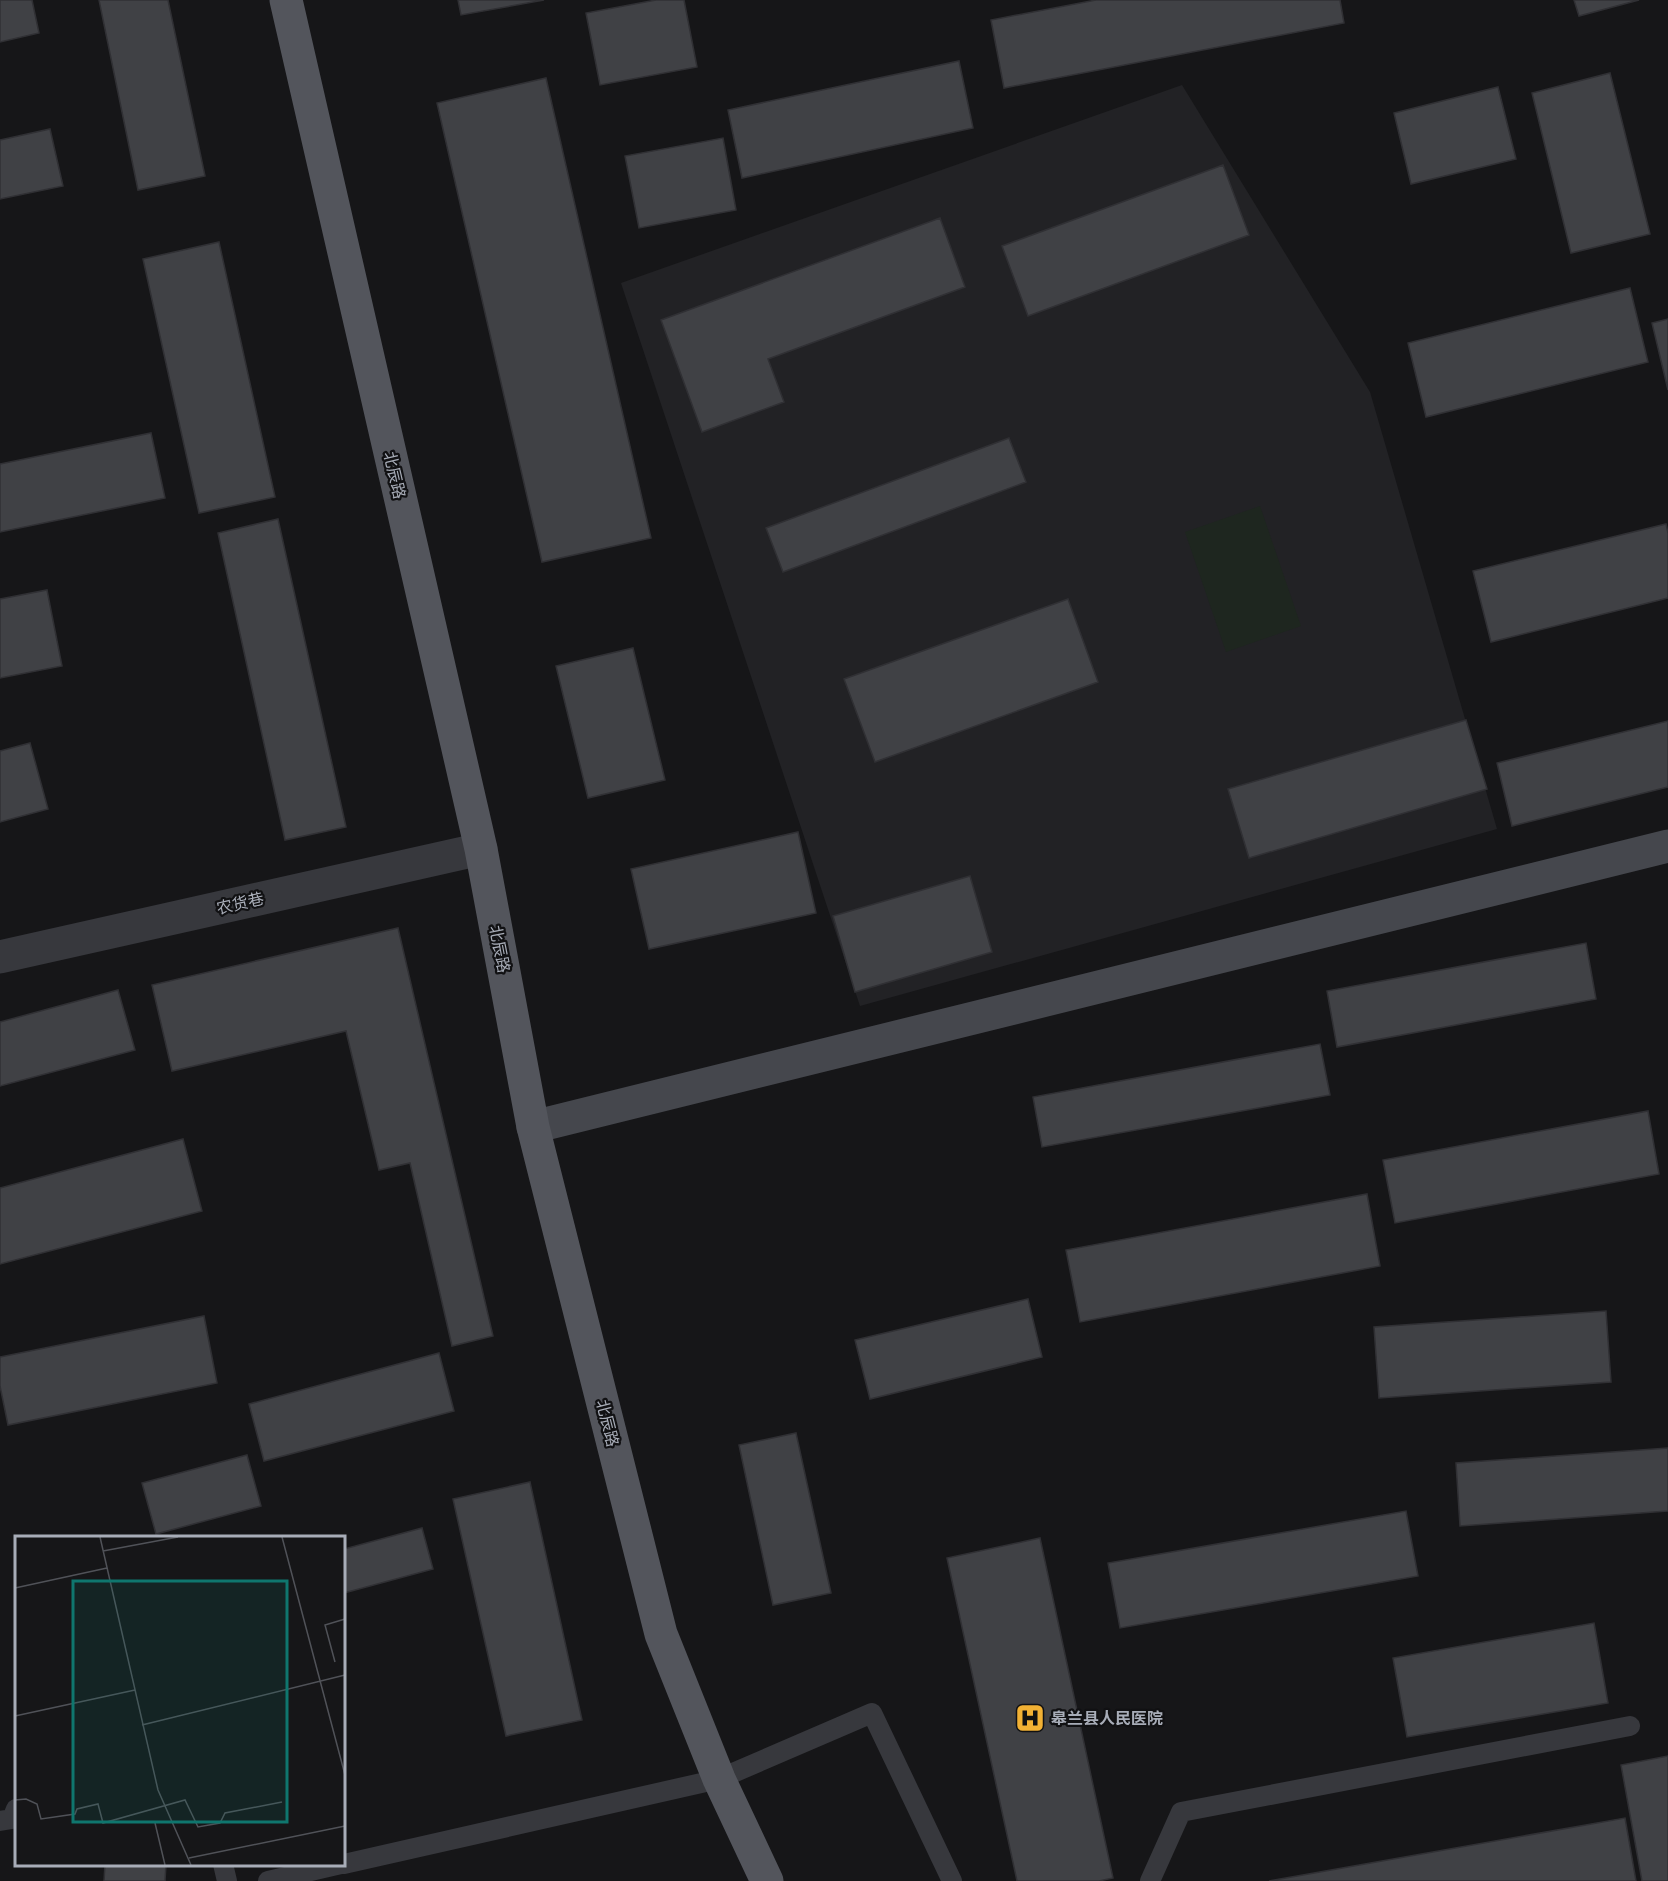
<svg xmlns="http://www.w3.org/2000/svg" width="1668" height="1881" font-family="Ubuntu,'Noto Sans SC',sans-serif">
	<rect width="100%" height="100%" fill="#161618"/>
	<!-- built -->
	<path fill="#222225" d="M 1182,85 L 1370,392 L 1497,829 L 860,1006 L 621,283 Z"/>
	<!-- green -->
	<path fill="#1e261f" d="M 1260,506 L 1301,626 L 1226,652 L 1185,532 Z"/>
	<!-- building -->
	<path fill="#404145" stroke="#303034" stroke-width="1.5" d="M 0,0 L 32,0 L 39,33 L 0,42 Z
		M 99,0 L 168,0 L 205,176 L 138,190 Z
		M 458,0 L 544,0 L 461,15 Z
		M 656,0 L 684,0 L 697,67 L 600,85 L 586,13 Z
		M 1096,0 L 1340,0 L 1344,23 L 1004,88 L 991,20 Z
		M 1574,0 L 1639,0 L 1579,16 Z
		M 959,61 L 973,128 L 742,178 L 728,110 Z
		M 1610,73 L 1650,234 L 1571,253 L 1532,93 Z
		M 546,78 L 651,538 L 542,562 L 437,103 Z
		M 1498,87 L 1516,159 L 1411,184 L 1394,113 Z
		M 50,129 L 63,186 L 0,199 L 0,140 Z
		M 723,138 L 736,210 L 639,228 L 625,156 Z
		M 1223,165 L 1249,235 L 1028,316 L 1002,246 Z
		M 940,218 L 965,287 L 768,359 L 784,402 L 702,432 L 661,320 Z
		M 219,242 L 275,497 L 199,513 L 143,259 Z
		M 1630,288 L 1648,362 L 1426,417 L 1408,343 Z
		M 1668,319 L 1668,390 L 1652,323 Z
		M 151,433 L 165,498 L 0,532 L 0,464 Z
		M 1009,438 L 1026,482 L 783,572 L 766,528 Z
		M 278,519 L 346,827 L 285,840 L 218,533 Z
		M 1666,524 L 1668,533 L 1668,598 L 1491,642 L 1473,571 Z
		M 47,590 L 62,666 L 0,678 L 0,599 Z
		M 1068,599 L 1098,682 L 875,762 L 844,679 Z
		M 633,648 L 665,780 L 588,798 L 556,666 Z
		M 1466,720 L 1487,789 L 1249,858 L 1228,789 Z
		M 1668,721 L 1668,787 L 1512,826 L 1497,763 Z
		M 30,743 L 48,809 L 0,822 L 0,751 Z
		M 798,832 L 816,913 L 649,949 L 631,869 Z
		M 970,876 L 992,952 L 855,992 L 833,916 Z
		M 398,928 L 493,1336 L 452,1346 L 410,1163 L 379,1170 L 346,1031 L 172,1071 L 152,985 Z
		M 1586,943 L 1596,999 L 1337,1047 L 1327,991 Z
		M 118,990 L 135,1050 L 0,1086 L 0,1022 Z
		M 1320,1044 L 1330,1095 L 1042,1147 L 1033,1097 Z
		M 1648,1111 L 1659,1174 L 1395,1223 L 1383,1160 Z
		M 183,1139 L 202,1211 L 0,1264 L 0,1188 Z
		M 1367,1194 L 1380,1266 L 1080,1322 L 1066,1250 Z
		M 1028,1299 L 1042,1357 L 870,1399 L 855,1340 Z
		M 1606,1311 L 1611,1382 L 1379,1398 L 1374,1327 Z
		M 204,1316 L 217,1383 L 8,1425 L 0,1386 L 0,1357 Z
		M 439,1353 L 454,1411 L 264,1461 L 249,1404 Z
		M 796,1433 L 831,1593 L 773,1605 L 739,1445 Z
		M 1668,1448 L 1668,1511 L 1460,1526 L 1456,1463 Z
		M 247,1455 L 261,1506 L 156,1534 L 142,1483 Z
		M 530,1482 L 582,1720 L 506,1736 L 453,1499 Z
		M 1406,1511 L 1418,1576 L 1120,1628 L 1108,1563 Z
		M 422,1528 L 433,1569 L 344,1593 L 344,1549 Z
		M 1040,1538 L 1113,1878 L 1099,1881 L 1017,1881 L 947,1558 Z
		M 1594,1623 L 1608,1703 L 1407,1737 L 1393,1658 Z
		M 1668,1756 L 1668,1881 L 1642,1881 L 1621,1765 Z
		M 1625,1818 L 1636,1881 L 1269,1881 Z
		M 105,1864 L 166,1864 L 165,1881 L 104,1881 Z"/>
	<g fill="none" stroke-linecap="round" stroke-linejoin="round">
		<!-- lane -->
		<path stroke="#37383d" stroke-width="20" d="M 0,1821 L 12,1819 L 16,1809
			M 223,1864 L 227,1881
			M 344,1864 L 719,1779 L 872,1713 L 952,1881
			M 268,1881 L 341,1864
			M 1150,1881 L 1181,1812 L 1630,1726"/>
		<!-- street -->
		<path stroke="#37383d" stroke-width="33" d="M 0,957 L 481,849"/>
		<!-- secondary -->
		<path stroke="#45474d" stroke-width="33" d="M 533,1127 L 1668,846"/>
		<!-- primary -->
		<path stroke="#53555c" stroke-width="33" d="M 286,0 L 481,849 L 533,1127 L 661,1634 L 719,1779 L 767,1881"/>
	</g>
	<!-- icons -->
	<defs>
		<g id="hospital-square" transform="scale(1.5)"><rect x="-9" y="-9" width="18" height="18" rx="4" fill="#f2b134" stroke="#111113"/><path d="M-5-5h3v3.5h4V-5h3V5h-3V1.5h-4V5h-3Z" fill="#111"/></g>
	</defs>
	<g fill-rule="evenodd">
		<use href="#hospital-square" x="1030" y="1718"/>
	</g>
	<g text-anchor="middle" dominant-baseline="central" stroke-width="4.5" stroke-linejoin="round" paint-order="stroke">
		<!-- street labels -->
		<g font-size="16" fill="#a8adb8" stroke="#111113">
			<text transform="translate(395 475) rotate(77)">北辰路</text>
			<text transform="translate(240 903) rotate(-13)">农货巷</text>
			<text transform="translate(500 949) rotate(79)">北辰路</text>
			<text transform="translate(608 1423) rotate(76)">北辰路</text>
		</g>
		<!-- poi labels -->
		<g font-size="16" font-weight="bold" fill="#a8adb8" stroke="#111113" text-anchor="start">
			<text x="1051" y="1718">皋兰县人民医院</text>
		</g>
	</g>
	<!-- overview -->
	<g transform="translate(15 1536)">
		<rect width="330" height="330" fill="#161618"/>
		<path fill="none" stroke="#505258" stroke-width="1.5" d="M 85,1 L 143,254 L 176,329M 267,1 L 330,239M 88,15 L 163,1M 0,52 L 92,32M 320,126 L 310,89 L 330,83M 0,180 L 120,154M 127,189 L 330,139M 0,264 L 11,263 L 22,268 L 26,283 L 60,278 L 62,273 L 83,268 L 88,287 L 170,264 L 183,291 L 205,287 L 210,277 L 267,266M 140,287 L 150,329M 174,322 L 330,290"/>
		<path fill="#0f766e" fill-opacity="0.15" stroke="#0f766e" stroke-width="3" d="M 58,45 L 272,45 L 272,286 L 58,286 Z"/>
		<rect width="330" height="330" fill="none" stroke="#a8adb8" stroke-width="3"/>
	</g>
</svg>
